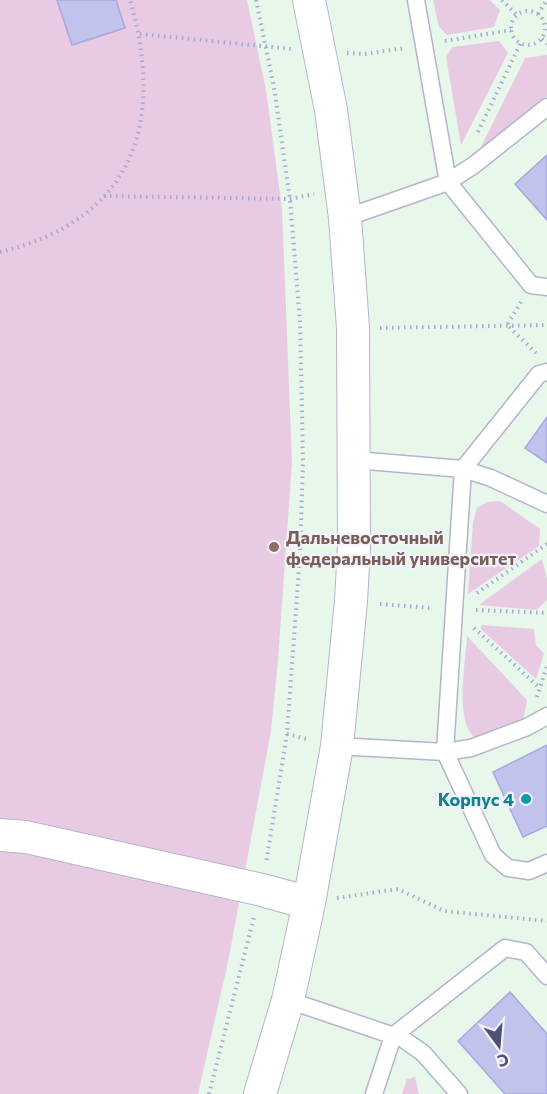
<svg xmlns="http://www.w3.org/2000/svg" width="547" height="1094" font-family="Commissioner,sans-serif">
	<rect width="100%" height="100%" fill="#eeeafb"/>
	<!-- education -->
	<path fill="#e7f7ea" d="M 0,0 L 547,0 L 547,1094 L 0,1094 Z"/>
	<!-- green -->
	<path fill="#e8cae2" d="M 0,0 L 247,0 L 266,90 L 282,209 L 292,462 L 278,660 L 271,731 L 228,962 L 198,1094 L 0,1094 Z
		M 433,0 L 490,0 L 500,10 L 494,27 L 447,35 L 439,27 Z
		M 499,41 L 508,53 L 461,145 L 446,57 L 452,47 Z
		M 547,55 L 547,96 L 480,149 L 525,58 Z
		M 500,501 L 540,529 L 539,546 L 468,594 L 473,522 L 477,508 L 487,502 Z
		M 542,559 L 547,579 L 547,600 L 536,610 L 479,605 Z
		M 481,625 L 534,629 L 536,645 L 544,654 L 536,679 L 485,633 L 481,629 Z
		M 467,636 L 527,700 L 523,721 L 477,739 C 453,724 466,662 467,636 Z
		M 415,1077 L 419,1094 L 402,1094 L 407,1079 Z"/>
	<!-- building -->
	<path fill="#c2c3ec" stroke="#a6a8df" stroke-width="1.5" d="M 57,0 L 116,0 L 125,28 L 72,45 Z
		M 547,155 L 547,220 L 515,184 Z
		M 547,417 L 547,463 L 525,448 Z
		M 547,745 L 547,826 L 523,837 L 493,772 Z
		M 510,992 L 547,1034 L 547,1094 L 505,1094 L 458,1041 Z"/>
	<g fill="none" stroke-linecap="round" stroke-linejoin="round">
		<!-- lane casing -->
		<g stroke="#b5b4ce" stroke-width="19">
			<path id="lane" d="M 416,0 L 448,182 L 531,285 L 547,287
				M 345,218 L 448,182 L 474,165 L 547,107
				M 547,372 L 539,374 L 463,469 L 445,752 L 493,855 L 508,868 L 529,871 L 547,863
				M 355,460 L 463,469 L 491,478 L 547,504
				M 337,746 L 445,752 L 471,748 L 527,727 L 547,716
				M 288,1000 L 403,1039 L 423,1053 L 459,1094
				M 374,1094 L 393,1036 L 505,948 L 526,952 L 547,976"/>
		</g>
		<!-- street casing -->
		<g stroke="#b5b4ce" stroke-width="34">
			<path id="street" d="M 0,835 L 26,837 L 262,890 L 309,903
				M 260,1094 L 288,1000 L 309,903 L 337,746 L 351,601 L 354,547 L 353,328 L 345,218 L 331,110 L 309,0"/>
		</g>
		<!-- path -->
		<path stroke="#a7a8d3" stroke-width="4" stroke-dasharray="1.5 4.5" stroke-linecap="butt" d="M 256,0 L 274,87 L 290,199 L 300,322 L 303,461 L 300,554 L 287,734 L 266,863
			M 502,0 L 517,15
			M511 28a17 17 0 1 1 34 0a17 17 0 1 1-34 0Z
			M 538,14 L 547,0
			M 140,34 L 292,49
			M 542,39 L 547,44
			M 445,41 L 511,30
			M 347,53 L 365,54 L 405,48
			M 478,132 L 520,44
			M 104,196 L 290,199 L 314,194
			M 0,252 C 133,220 166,124 130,0
			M 521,302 L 507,325 L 536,353
			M 380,328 L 547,325
			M 477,593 L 547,544
			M 380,604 L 432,608
			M 476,610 L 547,613
			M 474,628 L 540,688
			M 537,697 L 547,666
			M 287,734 L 310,740
			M 337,898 L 398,889 L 444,911 L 547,921
			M 209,1094 L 254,917"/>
		<!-- lane -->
		<use href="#lane" stroke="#fff" stroke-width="16"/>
		<!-- street -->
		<use href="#street" stroke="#fff" stroke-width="32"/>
	</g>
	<!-- markers -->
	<circle fill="#8d6e63" stroke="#f3f1fe" stroke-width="2" cx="274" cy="547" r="6"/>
	<circle fill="#0f9aa8" stroke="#f3f1fe" stroke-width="2" cx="526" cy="799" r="6"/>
	<g text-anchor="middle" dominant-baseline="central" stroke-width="4.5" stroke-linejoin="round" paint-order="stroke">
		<!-- education labels -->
		<g font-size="18" font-weight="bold" fill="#785e54" stroke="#f3f1fe" text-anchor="start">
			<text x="286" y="537">Дальневосточный<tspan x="286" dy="21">федеральный университет</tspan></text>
		</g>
		<!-- culture labels -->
		<g font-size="18" font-weight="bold" fill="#0d838f" stroke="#f3f1fe" text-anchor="end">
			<text x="514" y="799">Корпус 4</text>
		</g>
	</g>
	<!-- north arrow -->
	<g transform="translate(499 1046) rotate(164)" stroke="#f3f1fe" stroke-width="4.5" paint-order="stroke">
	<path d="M0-4.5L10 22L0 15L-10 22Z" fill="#505273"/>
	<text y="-9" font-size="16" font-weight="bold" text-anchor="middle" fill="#505273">С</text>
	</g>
</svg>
